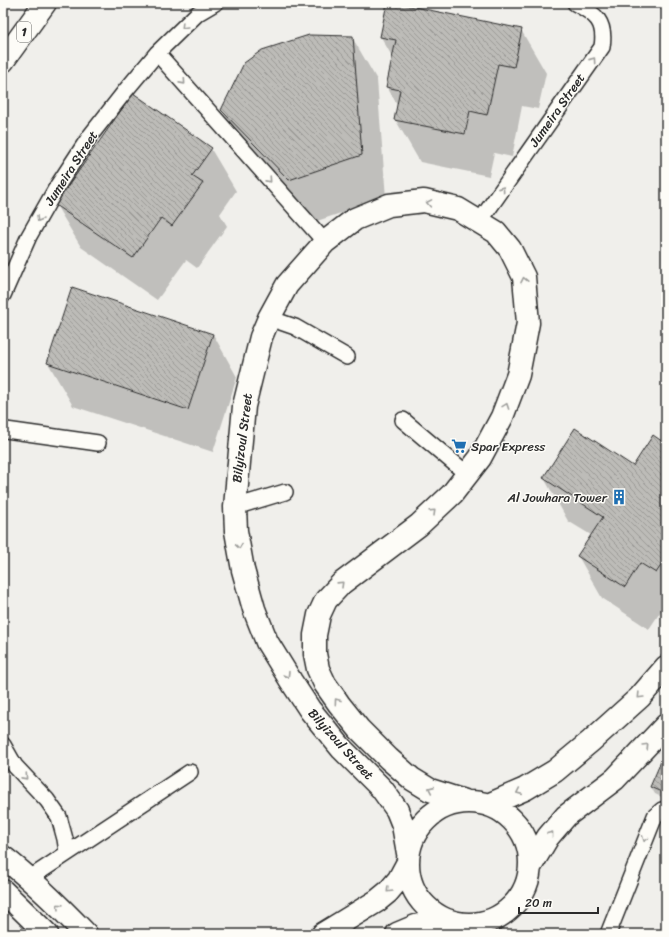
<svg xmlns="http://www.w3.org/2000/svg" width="669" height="937" font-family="Sriracha,sans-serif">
	<defs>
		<pattern id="building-back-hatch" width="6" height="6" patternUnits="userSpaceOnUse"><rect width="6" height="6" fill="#bdbcb8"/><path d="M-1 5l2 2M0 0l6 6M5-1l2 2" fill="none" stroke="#9a9996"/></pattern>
	</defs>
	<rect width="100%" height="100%" fill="#f0efeb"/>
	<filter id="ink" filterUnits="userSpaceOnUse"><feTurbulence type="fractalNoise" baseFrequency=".025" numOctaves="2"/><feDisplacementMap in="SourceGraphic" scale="8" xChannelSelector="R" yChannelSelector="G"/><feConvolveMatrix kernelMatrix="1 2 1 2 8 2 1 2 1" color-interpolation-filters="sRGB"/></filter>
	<g filter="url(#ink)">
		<!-- shadow -->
		<path fill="#0003" d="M 388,3 L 521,30 L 546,73 L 538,109 L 522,106 L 512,157 L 494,153 L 489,176 L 420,162 L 395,119 L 398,106 L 387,87 L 393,58 L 381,37 Z
			M 352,37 L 377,80 L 386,198 L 314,222 L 247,153 L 222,110 Z
			M 211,149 L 236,191 L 220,214 L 227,226 L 197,268 L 186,260 L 157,300 L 81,247 L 56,205 Z
			M 213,334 L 237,377 L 213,452 L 73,406 L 48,363 Z
			M 666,445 L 666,606 L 665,605 L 649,629 L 602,598 L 578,556 L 591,535 L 568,521 L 544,478 L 633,467 Z
			M 666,759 L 666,799 L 655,794 L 651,787 Z"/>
		<!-- building -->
		<path fill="url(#building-back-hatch)" stroke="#2b2b2b" d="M 387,3 L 395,3 L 522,29 L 514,67 L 498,64 L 487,115 L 470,111 L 465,134 L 394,120 L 400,90 L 386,87 L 396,40 L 380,37 Z
			M 309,35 L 353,36 L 362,155 L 289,180 L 221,110 L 244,63 L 262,50 Z
			M 133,93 L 212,148 L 192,176 L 203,183 L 172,226 L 161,218 L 133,258 L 55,205 Z
			M 72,287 L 213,334 L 188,410 L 47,363 Z
			M 575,428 L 633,466 L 653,435 L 666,444 L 666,558 L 656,573 L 640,563 L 625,587 L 577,556 L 603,517 L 543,478 Z
			M 663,757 L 666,758 L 666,794 L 650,787 Z"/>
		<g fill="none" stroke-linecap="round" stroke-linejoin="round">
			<!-- lane casing -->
			<g stroke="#2b2b2b" stroke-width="18">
				<path id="lane" d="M 157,53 L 325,242
					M 480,221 L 602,47 C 606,22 596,14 575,3
					M 3,295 L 29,236 L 58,185 L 90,136 L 126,90 L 157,53 L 198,13 L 215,3
					M 269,318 L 295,327 L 347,357
					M 403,420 L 467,474
					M 3,430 L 6,430 L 98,443
					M 235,507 L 285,492
					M 3,745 L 15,766 L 47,800 L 59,817 L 65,839 L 67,852
					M 30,878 L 190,772
					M 608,934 L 655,816 L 662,810 L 666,809"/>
			</g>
			<!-- street casing -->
			<g stroke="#2b2b2b" stroke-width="25">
				<path id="street" d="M408 863a61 61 0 1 1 122 0a61 61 0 1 1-122 0Z
					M 488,805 L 525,789 L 555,771 L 591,741 L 640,697 L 666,667
					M 408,853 L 403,825 L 397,810 L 382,789 L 342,749 L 310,710 L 291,681 L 267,642 L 254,609 L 243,570 L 236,531 L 235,507 L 244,406 L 261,337 L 269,318 L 287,285 L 325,242 L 355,219 L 389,205 L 424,201 L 458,209 L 496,232 L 510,249 L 524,277 L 528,323 L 518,375 L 502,417 L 480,458 L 452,494 L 419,525 L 342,583 L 326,600 L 319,615 L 315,635 L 315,654 L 318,669 L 325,684 L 339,704 L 359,729 L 389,759 L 412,779 L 430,790 L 467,802
					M 3,857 C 33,880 59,906 86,934
					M 530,867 L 548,837 L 566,816 L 615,779 L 666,725
					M 3,891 L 47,934
					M 323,934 L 377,901 L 388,892 L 399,879 L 407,864
					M 397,934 L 416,926 L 443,919"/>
			</g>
			<!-- highway casing -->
			<g stroke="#2b2b2b" stroke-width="25">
				<path id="highway" d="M 3,61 L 45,3"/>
			</g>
			<!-- lane -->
			<use href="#lane" stroke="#fdfcf7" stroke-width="15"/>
			<!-- street -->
			<use href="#street" stroke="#fdfcf7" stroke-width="22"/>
			<!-- highway -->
			<use href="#highway" stroke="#fdfcf7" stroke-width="22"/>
		</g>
		<!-- one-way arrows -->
		<defs><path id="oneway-chevron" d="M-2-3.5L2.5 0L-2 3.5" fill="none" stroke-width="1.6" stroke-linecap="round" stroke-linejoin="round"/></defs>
		<g stroke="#9e9e9b">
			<use href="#oneway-chevron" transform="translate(184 26) rotate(135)"/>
			<use href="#oneway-chevron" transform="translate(593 60) rotate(-55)"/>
			<use href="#oneway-chevron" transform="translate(183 82) rotate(48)"/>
			<use href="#oneway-chevron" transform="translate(269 180) rotate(48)"/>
			<use href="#oneway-chevron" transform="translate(502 189) rotate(-55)"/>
			<use href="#oneway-chevron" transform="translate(429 203) rotate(-170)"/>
			<use href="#oneway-chevron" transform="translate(39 219) rotate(120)"/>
			<use href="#oneway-chevron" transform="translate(524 280) rotate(-102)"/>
			<use href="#oneway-chevron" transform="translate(506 406) rotate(-70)"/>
			<use href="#oneway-chevron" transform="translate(433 512) rotate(-44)"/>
			<use href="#oneway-chevron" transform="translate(239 546) rotate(81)"/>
			<use href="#oneway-chevron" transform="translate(341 584) rotate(-44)"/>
			<use href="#oneway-chevron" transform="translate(287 675) rotate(59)"/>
			<use href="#oneway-chevron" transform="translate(640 696) rotate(134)"/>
			<use href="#oneway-chevron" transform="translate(337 701) rotate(-126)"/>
			<use href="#oneway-chevron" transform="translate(646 746) rotate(-46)"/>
			<use href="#oneway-chevron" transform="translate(25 777) rotate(48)"/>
			<use href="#oneway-chevron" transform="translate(431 789) rotate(-156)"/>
			<use href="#oneway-chevron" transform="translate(519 792) rotate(156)"/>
			<use href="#oneway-chevron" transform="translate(551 834) rotate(-52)"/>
			<use href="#oneway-chevron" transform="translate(645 839) rotate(111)"/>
			<use href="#oneway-chevron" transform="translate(389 890) rotate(134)"/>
			<use href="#oneway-chevron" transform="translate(59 906) rotate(-136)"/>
		</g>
	</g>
	<!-- icons -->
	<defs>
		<g id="supermarket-bare" transform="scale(1.2)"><path d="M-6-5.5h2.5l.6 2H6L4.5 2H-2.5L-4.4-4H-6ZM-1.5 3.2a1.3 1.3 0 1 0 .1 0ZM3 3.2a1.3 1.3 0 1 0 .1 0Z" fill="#1f6fb2" stroke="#fdfcf7" stroke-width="2.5" paint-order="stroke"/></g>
		<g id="building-bare" transform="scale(1.2)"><path d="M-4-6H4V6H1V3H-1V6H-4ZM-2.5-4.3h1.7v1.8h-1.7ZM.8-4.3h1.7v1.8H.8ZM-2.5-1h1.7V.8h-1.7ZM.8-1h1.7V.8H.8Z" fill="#1f6fb2" stroke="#fdfcf7" stroke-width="2.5" paint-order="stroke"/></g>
	</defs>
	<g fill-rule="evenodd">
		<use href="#supermarket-bare" x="459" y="446"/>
		<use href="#building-bare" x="619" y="497"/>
	</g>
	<g text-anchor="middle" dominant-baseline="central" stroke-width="3" stroke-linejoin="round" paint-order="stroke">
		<!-- shield labels -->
		<rect fill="#fdfcf7" stroke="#6a6a68" stroke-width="1" x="17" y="22" width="14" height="20" rx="3"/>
		<g font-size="12" font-weight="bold" fill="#2b2b2b">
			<text x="24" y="32">1</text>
		</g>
		<!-- street labels -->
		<g font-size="13" fill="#2b2b2b" stroke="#fdfcf7">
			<text transform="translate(557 110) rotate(-55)">Jumeira Street</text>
			<text transform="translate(71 168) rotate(-57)">Jumeira Street</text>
			<text transform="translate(242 438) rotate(-83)">Bilyizoul Street</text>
			<text transform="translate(341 744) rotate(48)">Bilyizoul Street</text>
		</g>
		<!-- poi labels -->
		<g font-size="13" fill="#2b2b2b" stroke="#fdfcf7" text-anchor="start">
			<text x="471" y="446">Spar Express</text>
			<text x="607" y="497" text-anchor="end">Al Jowhara Tower</text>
		</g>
	</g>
	<!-- margin -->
	<rect width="669" height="937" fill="none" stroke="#fdfcf7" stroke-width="16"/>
	<rect x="8" y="8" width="653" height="921" fill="none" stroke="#2b2b2b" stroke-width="1.5" filter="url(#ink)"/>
	<!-- scale -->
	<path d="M519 907v6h79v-6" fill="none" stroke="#2b2b2b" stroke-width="2"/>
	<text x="525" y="907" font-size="12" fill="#2b2b2b" stroke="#fdfcf7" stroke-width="3" paint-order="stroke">20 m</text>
</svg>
